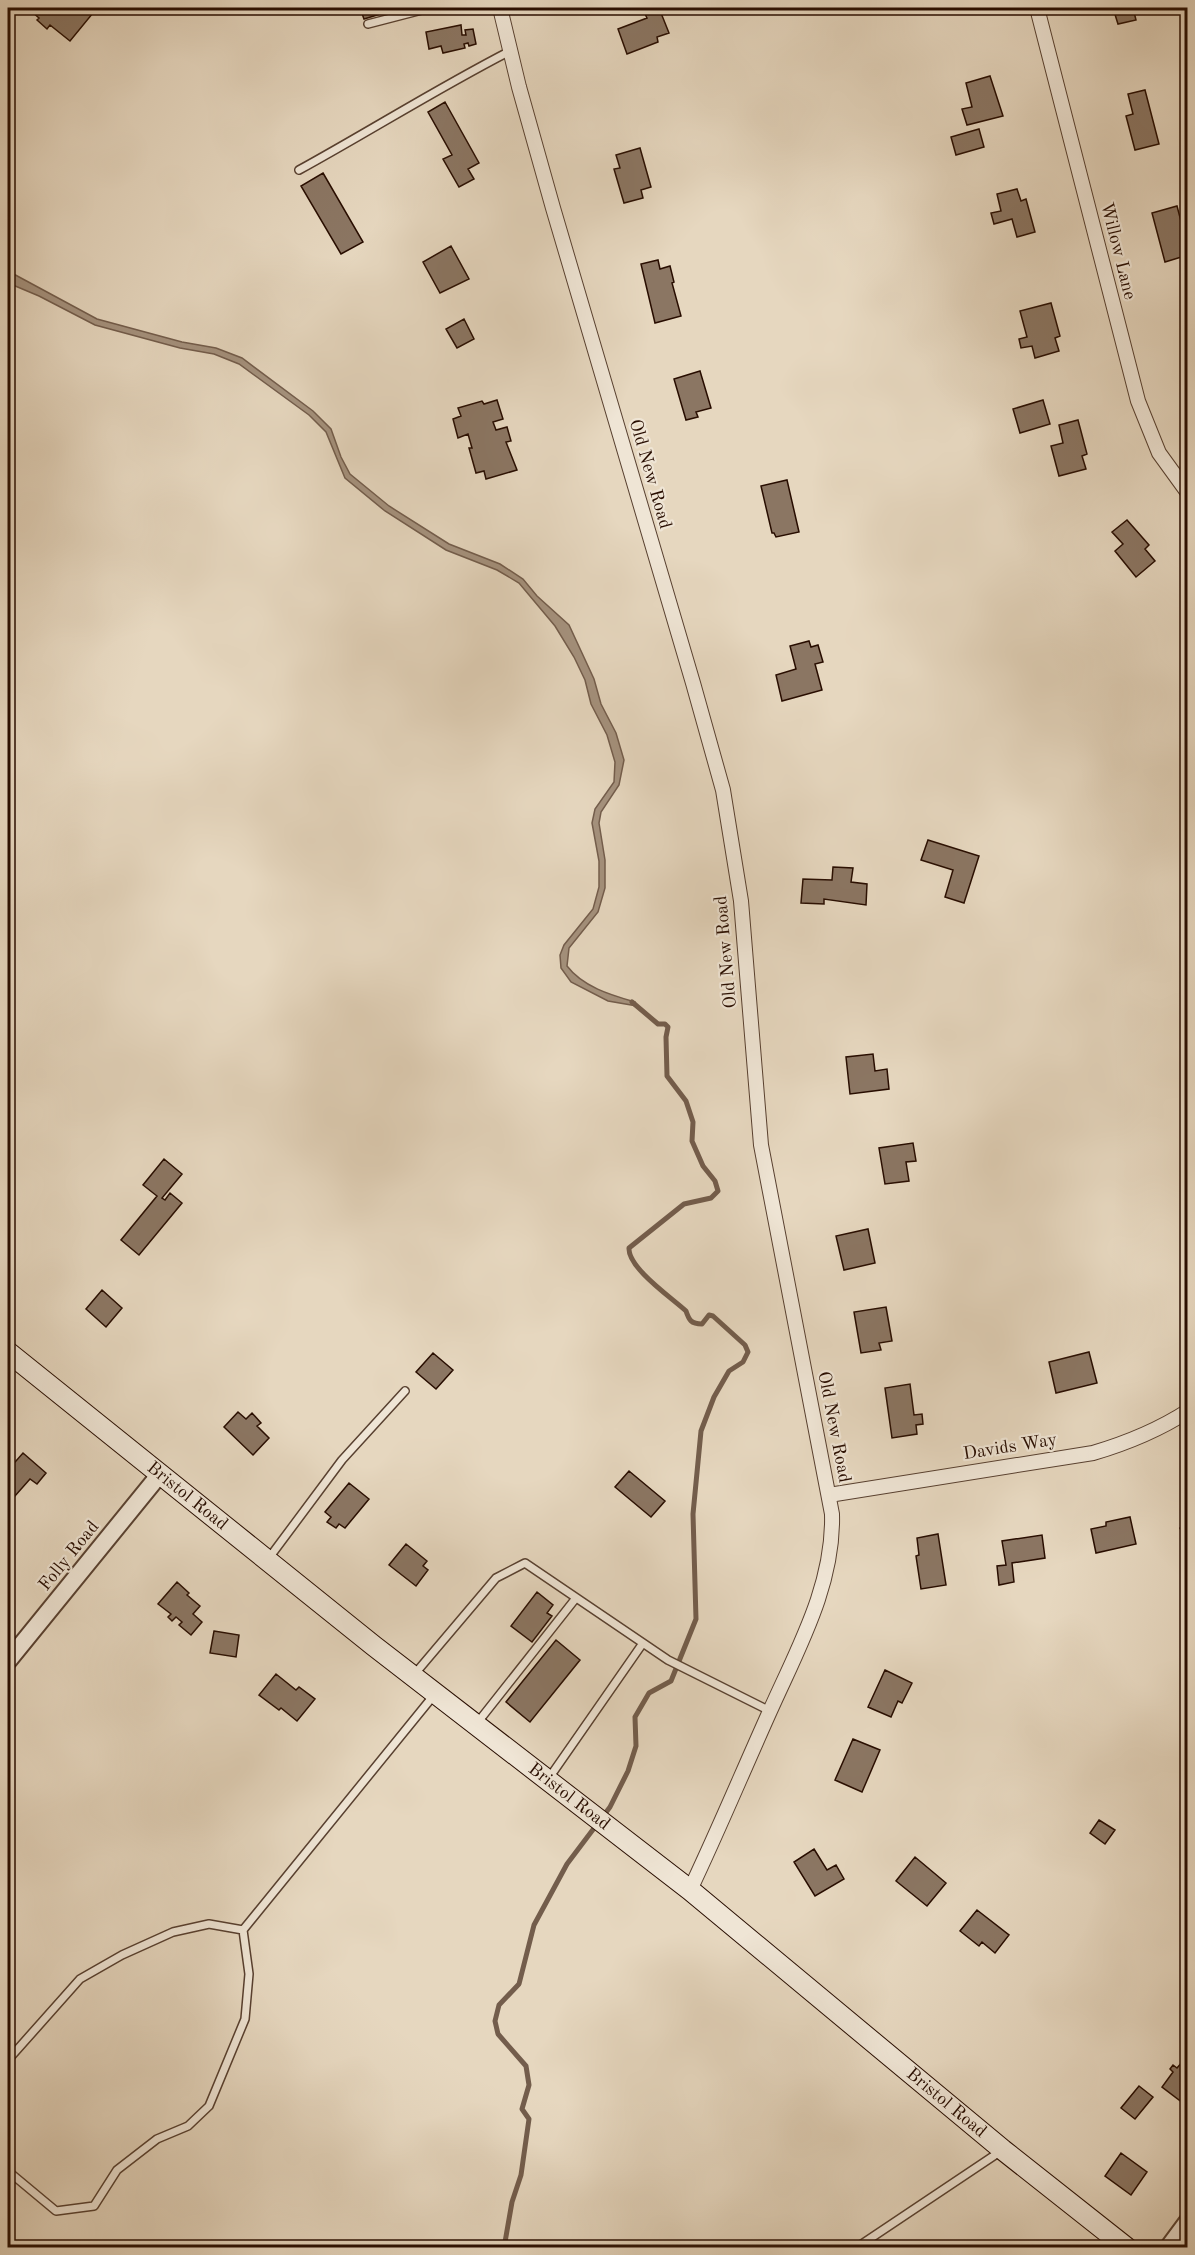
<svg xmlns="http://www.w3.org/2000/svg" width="1195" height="2255" font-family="'Old Standard TT',serif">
	<rect width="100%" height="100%" fill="#e6d7bf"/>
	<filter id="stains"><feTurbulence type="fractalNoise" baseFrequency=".00333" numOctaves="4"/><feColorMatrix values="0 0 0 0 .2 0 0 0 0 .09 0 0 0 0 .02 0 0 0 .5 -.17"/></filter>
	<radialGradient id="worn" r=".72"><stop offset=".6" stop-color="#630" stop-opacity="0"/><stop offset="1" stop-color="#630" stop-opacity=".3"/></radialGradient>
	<!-- water -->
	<path fill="#a5927e" stroke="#735d4c" stroke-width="1.5" d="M 8,271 L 97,319 L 182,342 L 216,348 L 242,358 L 313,411 L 331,429 L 341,457 L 350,474 L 389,506 L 449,544 L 500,564 L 523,579 L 537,596 L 569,625 L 594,679 L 601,704 L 616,733 L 624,760 L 619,785 L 601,812 L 599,823 L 605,860 L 605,888 L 598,912 L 569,948 L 567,966 C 583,987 611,995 635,1002 L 637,1006 L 608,1001 L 571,982 L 561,968 L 560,955 L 564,945 L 593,909 L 599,887 L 599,861 L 592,823 L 595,809 L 614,782 L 615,762 L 607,735 L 591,704 L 585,680 L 574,657 L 555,626 L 519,583 L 497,570 L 446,550 L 385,511 L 345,478 L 326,432 L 309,415 L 239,364 L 214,354 L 180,348 L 95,325 L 39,296 L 8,283 Z"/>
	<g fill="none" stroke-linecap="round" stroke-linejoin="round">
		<!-- stream -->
		<path stroke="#735d4c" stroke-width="5" d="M 504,2248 L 512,2202 L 521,2175 L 529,2119 L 522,2109 L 529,2085 L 526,2066 L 498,2034 L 495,2021 L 499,2005 L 519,1984 L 534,1925 L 567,1864 L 610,1807 L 628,1771 L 636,1746 L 635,1717 L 649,1693 L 671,1681 L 696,1619 L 693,1514 L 701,1431 L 714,1397 L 729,1371 L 743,1362 L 748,1352 L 745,1345 L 713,1316 L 709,1315 L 702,1324 C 691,1324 689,1320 686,1311 C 672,1298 628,1268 629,1248 L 684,1204 L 711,1198 L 718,1191 L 715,1181 L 703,1166 L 692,1141 L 693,1122 L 686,1101 L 667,1076 L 666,1037 L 668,1027 L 665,1024 L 658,1024 L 632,1002"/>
	</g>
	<!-- building -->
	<path fill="#8b7663" stroke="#280d00" stroke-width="1.5" d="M 35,8 L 85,8 L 93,13 L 70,41 L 50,25 L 47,29 L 37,20 L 39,18 L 32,12 Z
		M 360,8 L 396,8 L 397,9 L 364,19 Z
		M 656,8 L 659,8 L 669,33 L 657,37 L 658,42 L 627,54 L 618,29 L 647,18 L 644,12 Z
		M 1113,8 L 1133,8 L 1136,20 L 1118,24 Z
		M 461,25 L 462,35 L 466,35 L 465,30 L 473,29 L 476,44 L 469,46 L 468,43 L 464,44 L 465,48 L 443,53 L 441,46 L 429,49 L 426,32 Z
		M 990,76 L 1003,116 L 967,125 L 962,109 L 972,107 L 966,83 Z
		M 1145,90 L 1159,144 L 1135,150 L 1126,116 L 1133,114 L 1128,94 Z
		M 445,102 L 479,163 L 468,169 L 474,179 L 459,187 L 443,159 L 452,155 L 428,112 Z
		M 979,129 L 984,147 L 956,155 L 951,137 Z
		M 640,148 L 651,187 L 641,190 L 643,198 L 624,203 L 614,169 L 620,168 L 616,155 Z
		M 323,173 L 363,242 L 341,254 L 301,186 Z
		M 1017,189 L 1021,201 L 1026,199 L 1035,232 L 1017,237 L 1012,219 L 994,224 L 991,213 L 1001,211 L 997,194 Z
		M 1177,206 L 1183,229 L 1188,228 L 1188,255 L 1165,262 L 1152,213 Z
		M 451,246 L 469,279 L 440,293 L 423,262 Z
		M 658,260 L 660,269 L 670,266 L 674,282 L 672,283 L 681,316 L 655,323 L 641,264 Z
		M 1051,303 L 1060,336 L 1055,338 L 1059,351 L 1035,358 L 1032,346 L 1021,348 L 1019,339 L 1027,337 L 1020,311 Z
		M 464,319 L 474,339 L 457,348 L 446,329 Z
		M 700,371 L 711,408 L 696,412 L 698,417 L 686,420 L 674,379 Z
		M 497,400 L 503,419 L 493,422 L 496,430 L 507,427 L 511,441 L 506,442 L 517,470 L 486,479 L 484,471 L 476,473 L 469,448 L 472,448 L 468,434 L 458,438 L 453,419 L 461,416 L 458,408 L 482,401 L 484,404 Z
		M 1043,400 L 1050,424 L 1020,433 L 1013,409 Z
		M 1078,420 L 1087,454 L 1082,456 L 1086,469 L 1059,476 L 1051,446 L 1063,443 L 1059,425 Z
		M 787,480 L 799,532 L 776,537 L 774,533 L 772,533 L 761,486 Z
		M 1127,520 L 1149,545 L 1145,549 L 1155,561 L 1136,577 L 1115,551 L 1123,544 L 1112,532 Z
		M 809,641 L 811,647 L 818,645 L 823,662 L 815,664 L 822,690 L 782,701 L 776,675 L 796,669 L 790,646 Z
		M 928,840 L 979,856 L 964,903 L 945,897 L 953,870 L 921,860 Z
		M 833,867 L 853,868 L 851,882 L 867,884 L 866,905 L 824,899 L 824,904 L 801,903 L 803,879 L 832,880 Z
		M 873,1054 L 875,1071 L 887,1069 L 889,1089 L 850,1094 L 846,1057 Z
		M 913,1143 L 916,1161 L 906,1162 L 909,1181 L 885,1184 L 879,1148 Z
		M 164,1159 L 182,1174 L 162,1198 L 165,1200 L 170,1193 L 182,1203 L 139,1255 L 121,1240 L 157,1196 L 143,1185 Z
		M 868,1229 L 875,1263 L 844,1270 L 836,1236 Z
		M 102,1290 L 122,1308 L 106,1327 L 86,1309 Z
		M 886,1307 L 892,1341 L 879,1343 L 881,1350 L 861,1353 L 854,1312 Z
		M 1089,1352 L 1097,1383 L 1056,1393 L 1049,1362 Z
		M 433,1353 L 453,1370 L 436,1389 L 416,1372 Z
		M 910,1384 L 914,1415 L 922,1414 L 923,1424 L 916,1425 L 917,1434 L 892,1438 L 885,1388 Z
		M 238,1412 L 246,1419 L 252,1413 L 261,1423 L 257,1426 L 269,1438 L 253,1455 L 224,1427 Z
		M 23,1453 L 46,1473 L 37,1484 L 30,1479 L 15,1496 L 8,1489 L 10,1482 L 8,1479 L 8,1470 Z
		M 629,1471 L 665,1501 L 651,1517 L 615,1487 Z
		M 349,1483 L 369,1499 L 345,1528 L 339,1524 L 336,1528 L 327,1522 L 331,1517 L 325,1512 Z
		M 1130,1517 L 1136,1544 L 1096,1553 L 1091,1529 L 1106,1526 L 1106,1522 Z
		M 1188,1524 L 1188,1543 L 1187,1543 L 1180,1528 Z
		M 938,1534 L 946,1585 L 921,1589 L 916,1556 L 919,1555 L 917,1538 Z
		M 1042,1535 L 1045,1558 L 1012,1563 L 1014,1582 L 999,1585 L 997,1566 L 1006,1565 L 1002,1541 Z
		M 406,1544 L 427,1561 L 423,1566 L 428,1570 L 416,1586 L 389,1565 Z
		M 177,1582 L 189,1593 L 187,1595 L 200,1606 L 193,1614 L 202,1622 L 191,1635 L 179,1625 L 182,1622 L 176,1617 L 172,1621 L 168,1617 L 171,1614 L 158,1604 Z
		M 537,1592 L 553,1605 L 547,1613 L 552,1616 L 532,1642 L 511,1626 Z
		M 214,1631 L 239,1635 L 236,1657 L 210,1653 Z
		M 556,1640 L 580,1660 L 530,1722 L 506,1702 Z
		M 885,1670 L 912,1683 L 902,1703 L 898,1701 L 891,1717 L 868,1707 Z
		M 276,1674 L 296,1690 L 299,1687 L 315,1699 L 297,1721 L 281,1708 L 279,1710 L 259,1695 Z
		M 853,1739 L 880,1750 L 862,1792 L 835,1780 Z
		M 1099,1820 L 1115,1830 L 1105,1844 L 1090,1833 Z
		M 814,1849 L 827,1870 L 836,1865 L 844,1879 L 815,1896 L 794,1862 Z
		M 915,1857 L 946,1883 L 927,1906 L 896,1881 Z
		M 977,1910 L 1009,1935 L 995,1953 L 982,1942 L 979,1946 L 960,1931 Z
		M 1183,2061 L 1188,2065 L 1188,2098 L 1183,2103 L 1162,2087 L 1173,2072 L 1170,2069 L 1173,2065 L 1177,2068 Z
		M 1139,2086 L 1153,2097 L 1135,2119 L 1121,2108 Z
		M 1121,2153 L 1147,2172 L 1131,2195 L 1105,2176 Z"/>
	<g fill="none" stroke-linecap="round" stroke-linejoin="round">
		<!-- service casing -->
		<g stroke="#584030" stroke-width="10">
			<path id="service" d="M 368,24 L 422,10 L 461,10 L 474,8
				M 299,170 C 370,131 438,88 510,51
				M 269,1558 L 342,1460 L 405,1391
				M 413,1676 L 496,1578 L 525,1563 L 668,1660 L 770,1711
				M 478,1722 L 576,1598
				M 549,1778 L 643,1643
				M 8,2060 L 80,1979 L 122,1955 L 173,1932 L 209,1924 L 243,1930
				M 8,2171 L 56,2211 L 94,2206 L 117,2170 L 157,2139 L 188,2126 L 209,2106 L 245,2019 L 249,1974 L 243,1930 L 434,1695
				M 856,2248 L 1001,2151"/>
		</g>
		<!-- minor casing -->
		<g stroke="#584030" stroke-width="16">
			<path id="minor" d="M 500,8 L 519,87 L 553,208 L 693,683 L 723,790 L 741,901 L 761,1145 L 832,1514 C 834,1585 798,1648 770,1711 C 743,1771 718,1831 690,1890
				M 1037,8 L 1138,401 L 1159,453 L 1188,493
				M 829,1495 L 1093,1453 C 1127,1443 1157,1431 1188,1411"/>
		</g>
		<!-- tertiary casing -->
		<g stroke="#584030" stroke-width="20">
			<path id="tertiary" d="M 8,1661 L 160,1474
				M 1168,2248 L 1188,2221"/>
		</g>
		<!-- secondary casing -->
		<g stroke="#280d00" stroke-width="22">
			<g id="secondary">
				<path id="s1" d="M 8,1352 L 374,1646 L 690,1890 L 1003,2150 L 1127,2248"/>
			</g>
		</g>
		<!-- service -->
		<use href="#service" stroke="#efe5d5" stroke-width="7"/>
		<!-- minor -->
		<use href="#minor" stroke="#efe5d5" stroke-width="14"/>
		<!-- tertiary -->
		<use href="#tertiary" stroke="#efe5d5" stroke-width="16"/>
		<!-- secondary -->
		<use href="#secondary" stroke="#efe5d5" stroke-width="20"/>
	</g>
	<g text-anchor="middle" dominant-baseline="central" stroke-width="4.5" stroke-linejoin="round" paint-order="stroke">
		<!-- street labels -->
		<g font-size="18" fill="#280d00" stroke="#efe5d5">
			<text transform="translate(1118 251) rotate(76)">Willow Lane</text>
			<text transform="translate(650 474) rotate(74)">Old New Road</text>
			<text transform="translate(726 952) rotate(-95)">Old New Road</text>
			<text transform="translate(834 1427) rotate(79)">Old New Road</text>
			<text transform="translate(1010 1447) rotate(-9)">Davids Way</text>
			<text stroke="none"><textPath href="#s1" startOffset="230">Bristol Road</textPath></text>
			<text transform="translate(69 1556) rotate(-51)">Folly Road</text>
			<text stroke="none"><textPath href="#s1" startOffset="716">Bristol Road</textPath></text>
			<text stroke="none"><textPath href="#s1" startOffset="1202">Bristol Road</textPath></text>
		</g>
	</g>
	<!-- margin -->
	<rect width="1195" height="2255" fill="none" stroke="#e6d7bf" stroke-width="30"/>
	<rect x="9" y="9" width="1177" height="2237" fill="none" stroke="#280d00" stroke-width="3"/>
	<rect x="15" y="15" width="1165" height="2225" fill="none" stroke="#280d00" stroke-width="1.5"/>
	<rect width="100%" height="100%" filter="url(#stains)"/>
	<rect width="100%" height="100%" fill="url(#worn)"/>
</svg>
